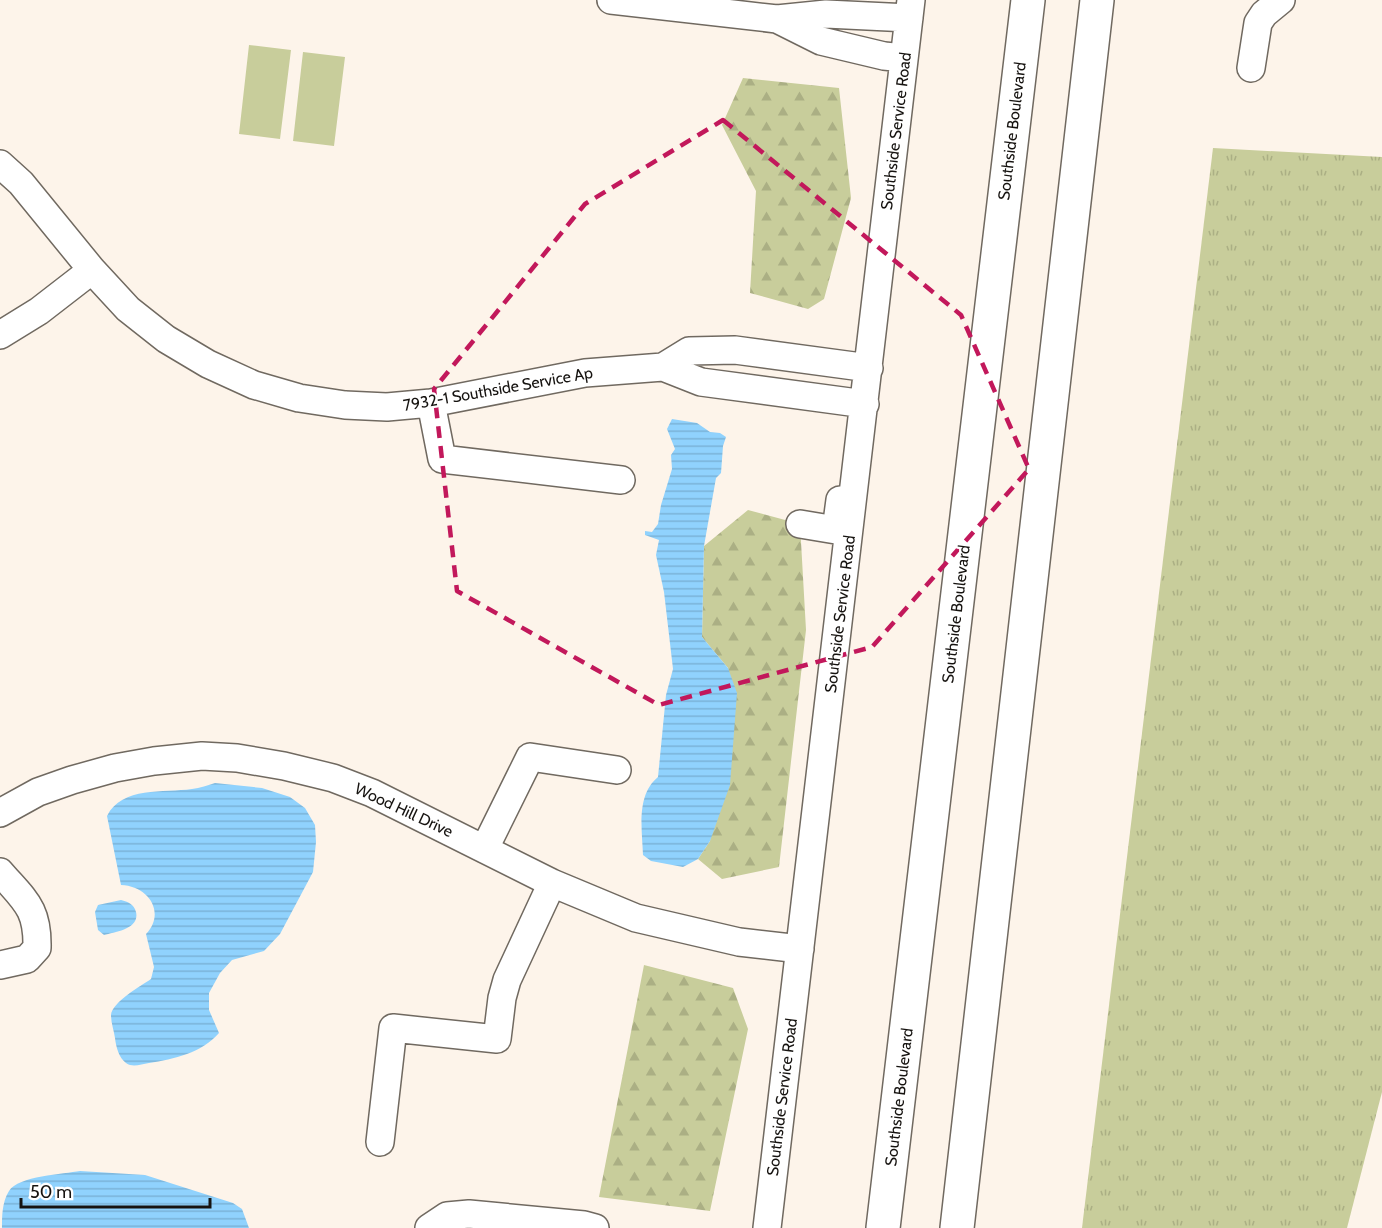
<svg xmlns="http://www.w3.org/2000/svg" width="1382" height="1228" font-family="Cabin,sans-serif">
	<defs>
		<pattern id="grass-tufts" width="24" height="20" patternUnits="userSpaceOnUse" patternTransform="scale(1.5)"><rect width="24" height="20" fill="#c8cd9b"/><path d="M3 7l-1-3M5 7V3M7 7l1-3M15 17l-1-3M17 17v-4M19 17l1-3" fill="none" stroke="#abaf84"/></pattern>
		<pattern id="forest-firs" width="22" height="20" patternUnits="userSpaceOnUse" patternTransform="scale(1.5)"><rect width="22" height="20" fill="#c8cd9b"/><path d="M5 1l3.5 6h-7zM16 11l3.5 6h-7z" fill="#abaf84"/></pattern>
		<pattern id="water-rules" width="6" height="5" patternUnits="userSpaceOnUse" patternTransform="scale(1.5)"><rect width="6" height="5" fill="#90d2fd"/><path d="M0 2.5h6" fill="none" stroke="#7bb3d8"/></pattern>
	</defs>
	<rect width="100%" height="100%" fill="#fdf4ea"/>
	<!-- grass -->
	<path fill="url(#grass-tufts)" d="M 1213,148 L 1382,157 L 1382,1092 L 1347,1228 L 1082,1228 Z"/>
	<!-- forest -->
	<path fill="url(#forest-firs)" d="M 743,78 L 839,88 L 851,198 L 824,299 L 808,309 L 750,293 L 756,191 L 722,125 Z
		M 748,510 L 800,524 L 806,630 L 779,867 L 722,879 L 698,859 L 710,841 L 728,668 L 702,637 L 704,546 Z
		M 644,965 L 733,988 L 748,1029 L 710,1211 L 599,1197 Z"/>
	<!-- park -->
	<path fill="#c8cd9b" d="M 249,45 L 291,50 L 280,139 L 239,134 Z
		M 303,52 L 345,57 L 334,146 L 293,141 Z"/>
	<!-- water -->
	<path fill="url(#water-rules)" d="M 672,419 L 697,423 L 710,432 L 720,433 L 726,437 L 723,446 L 721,473 L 716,478 L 704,546 L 702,637 L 728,668 L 737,693 L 730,785 L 710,841 L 698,859 L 683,867 L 651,861 L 643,855 C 642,829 636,795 658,777 L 666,695 L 673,669 L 664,592 L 656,555 L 659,540 L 645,535 L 645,531 L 652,532 L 658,524 L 661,505 L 672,469 L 671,455 L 675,449 L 667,429 Z
		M 215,783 L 262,788 L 290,797 L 305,808 L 315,825 L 316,842 L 313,872 L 280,934 L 264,951 L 232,960 L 220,973 L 209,993 L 209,1010 L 219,1033 C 202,1053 174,1059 149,1063 C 141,1064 133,1068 126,1063 C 119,1058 116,1047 115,1038 C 114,1031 111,1023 111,1015 C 112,1002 141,986 151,979 L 154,967 L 146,934 C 166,913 149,886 121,885 L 107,816 C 122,786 164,793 192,789 C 200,788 208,785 215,783 Z
		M 121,900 C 128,902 134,904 136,912 C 140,929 115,932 104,935 L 98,930 L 95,912 L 98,905 Z
		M 80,1171 L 145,1175 L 233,1203 L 242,1209 L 249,1228 L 2,1228 C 2,1216 2,1202 9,1191 C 18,1176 64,1174 80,1171 Z"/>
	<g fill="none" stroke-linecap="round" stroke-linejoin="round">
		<!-- minor casing -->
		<g stroke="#706960" stroke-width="30">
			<path id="minor" d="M 611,0 L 777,19 L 826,14 L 909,18
				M 777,19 L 821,41 L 884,56 L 904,58
				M 1251,68 L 1258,23 L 1264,14 L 1281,0
				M 0,164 L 21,183 L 92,270 L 128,309 L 166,339 L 208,364 L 254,385 L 299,398 L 345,405 L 387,407 L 431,403 L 585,373 L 663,367 L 701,382 L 865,404
				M 0,335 L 39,311 L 92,270
				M 663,367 L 689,351 L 735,350 L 869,368
				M 431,403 L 442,459 L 621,480
				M 800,524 L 836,530 L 840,500
				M 0,813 L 38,792 L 72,780 L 115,768 L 154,761 L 202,756 L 237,758 L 284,766 L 333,778 L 372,793 L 552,883 L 636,918 L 739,942 L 800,949
				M 485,848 L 530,757 L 617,770
				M 0,872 C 25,901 38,908 37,948 L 27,959 L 0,965
				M 380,1142 L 393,1028 L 497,1039 L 502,998 L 507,980 L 552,883
				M 429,1228 L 447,1216 L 469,1214 L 584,1225 L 595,1228
				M 767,1228 L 911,0"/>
		</g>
		<!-- highway casing -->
		<g stroke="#706960" stroke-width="36">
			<path id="highway" d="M 883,1228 L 1028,0
				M 957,1228 L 1097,0"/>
		</g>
		<!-- minor -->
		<use href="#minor" stroke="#fff" stroke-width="27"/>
		<!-- highway -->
		<use href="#highway" stroke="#fff" stroke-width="33"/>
	</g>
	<!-- marked area -->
	<path fill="none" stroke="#c2185b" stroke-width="4.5" stroke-dasharray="12 8" stroke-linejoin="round" d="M 723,120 L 961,315 L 1029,469 L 872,647 L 659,705 L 457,591 L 434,389 L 585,204 Z"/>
	<g text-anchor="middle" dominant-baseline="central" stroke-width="4.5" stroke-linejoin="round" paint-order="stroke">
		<!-- street labels -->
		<g font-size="16" fill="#161310" stroke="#fff">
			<text transform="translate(896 131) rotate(-83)">Southside Service Road</text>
			<text transform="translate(1012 131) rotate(-83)">Southside Boulevard</text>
			<text transform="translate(498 389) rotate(-10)">7932-1 Southside Service Ap</text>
			<text transform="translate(840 614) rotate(-83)">Southside Service Road</text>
			<text transform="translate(956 614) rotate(-83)">Southside Boulevard</text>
			<text transform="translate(404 810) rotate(25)">Wood Hill Drive</text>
			<text transform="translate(782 1097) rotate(-83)">Southside Service Road</text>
			<text transform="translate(899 1097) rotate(-83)">Southside Boulevard</text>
		</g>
	</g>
	<!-- scale -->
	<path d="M21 1198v9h189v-9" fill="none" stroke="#161310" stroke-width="3"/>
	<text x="30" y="1198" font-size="18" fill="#161310" stroke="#ffffff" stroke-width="4.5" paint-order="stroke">50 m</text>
</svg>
